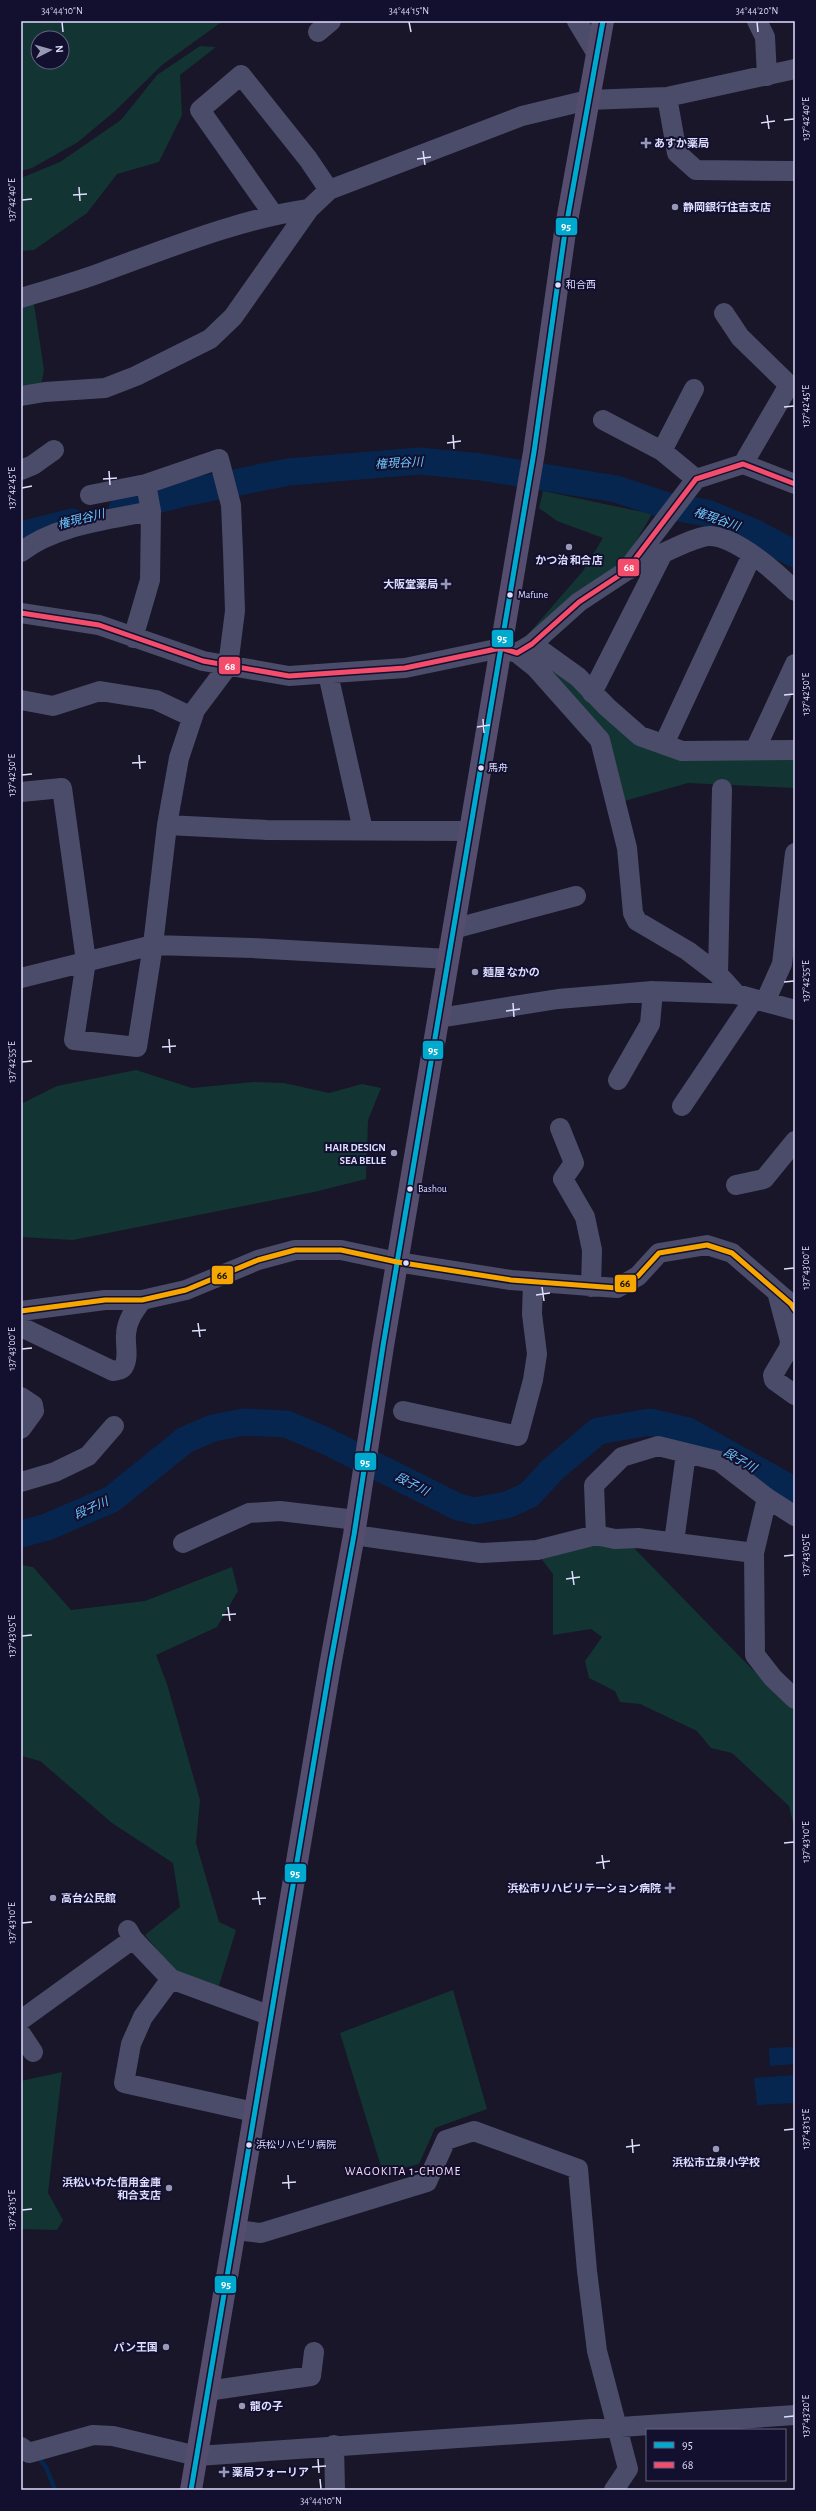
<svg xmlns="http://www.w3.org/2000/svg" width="816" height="2511" font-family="'Alegreya Sans','Noto Sans JP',sans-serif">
	<rect width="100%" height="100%" fill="#181628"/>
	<!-- green -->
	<path fill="#123533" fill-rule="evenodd" d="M 26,21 L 223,21 L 162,65 L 115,111 L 78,142 L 32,168 L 21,171 L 21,25 ZM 38,38 L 62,38 L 62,62 L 38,62 Z
		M 200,46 L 216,47 L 180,75 L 182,115 L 159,162 L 117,174 L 87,213 L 34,250 L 21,251 L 21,178 L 60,162 L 121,120 L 157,75 Z
		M 21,286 L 34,304 L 44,370 L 41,386 L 21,387 Z
		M 543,491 L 652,514 L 625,560 L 530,632 L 583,571 L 603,538 L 557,521 L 539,508 Z
		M 541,655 L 642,741 L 795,759 L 795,788 L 688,783 L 621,802 L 596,722 L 534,657 Z
		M 136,1070 L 192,1088 L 253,1082 L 284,1083 L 329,1093 L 362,1084 L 381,1088 L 368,1120 L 366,1179 L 314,1192 L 73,1240 L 21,1237 L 21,1104 L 57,1086 Z
		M 594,1543 L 632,1546 L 747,1664 L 795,1709 L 795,1831 L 789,1806 L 732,1753 L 711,1748 L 697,1731 L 640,1704 L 620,1702 L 615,1691 L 589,1678 L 585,1661 L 602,1637 L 591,1629 L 553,1635 L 553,1574 L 540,1557 Z
		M 21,1565 L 33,1567 L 71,1610 L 145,1601 L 232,1567 L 238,1591 L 217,1627 L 156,1655 L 167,1684 L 200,1800 L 196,1843 L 219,1922 L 236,1930 L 218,1989 L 178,1975 L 145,1935 L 180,1907 L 173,1863 L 112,1823 L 40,1761 L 21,1756 Z
		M 453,1990 L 487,2109 L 435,2128 L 419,2164 L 383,2173 L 340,2033 Z
		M 62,2072 L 48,2193 L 63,2220 L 57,2230 L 21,2229 L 21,2081 Z"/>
	<!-- water -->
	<path fill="#07264f" d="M 793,2047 L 795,2064 L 770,2066 L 769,2048 Z
		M 795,2075 L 795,2103 L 757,2105 L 754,2078 Z"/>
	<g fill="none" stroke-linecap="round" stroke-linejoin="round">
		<!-- stream -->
		<path stroke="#07264f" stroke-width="4.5" d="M 40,2460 L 46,2467 L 55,2490"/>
		<!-- river -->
		<path stroke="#07264f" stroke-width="27" d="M 122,509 L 184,493 L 288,472 L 419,461 L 481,467 L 616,489 L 668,506 L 707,513 L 753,532 L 795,554
			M 21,535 L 72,522
			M 21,1534 L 47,1527 L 112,1499 L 185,1440 L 213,1428 L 244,1422 L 286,1424 L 324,1440 L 458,1507 L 474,1511 L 507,1505 L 529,1495 L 552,1470 L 598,1431 L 650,1422 L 688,1431 L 795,1491"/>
		<!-- minor -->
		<path stroke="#4b4c69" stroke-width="20" d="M 577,21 L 597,54
			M 757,21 L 765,37 L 767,76
			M 318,32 L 331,21
			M 667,97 L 677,153 L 696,170 L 795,171
			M 273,214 L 200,110 L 241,75 L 308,159 L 329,190
			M 21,298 C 50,289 80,281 108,270 C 174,246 240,219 309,209
			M 724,313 L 740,337 L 789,385 L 743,464
			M 21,396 L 45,392 L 105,388 L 136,376 L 210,339 L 233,317 L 309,209 L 329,190 L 522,116 L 588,100 L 667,97 L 795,69
			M 603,420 L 662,451 L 696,479
			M 662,451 L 694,389
			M 21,470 L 33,465 L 54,450
			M 21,552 C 56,525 108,520 151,511
			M 628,570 C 647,562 694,535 711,536 C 738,538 776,572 795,591
			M 21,613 L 99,625 L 203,661 L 289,676 L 405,668 L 501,648 L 517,653 L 532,644 L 579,602 L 626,571 L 696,479 L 743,464 L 795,484
			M 133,638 L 150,580 L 151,511 L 146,484
			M 532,644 L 578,677 L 607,707 L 640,736 L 682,751 L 795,750
			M 517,653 L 536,668 L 600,740 L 627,848 L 633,913 L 637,921 L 688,951 L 718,974 L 736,994
			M 328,674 L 363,830
			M 592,693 L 662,555
			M 21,700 L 53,706 L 100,691 L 156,700 L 192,717
			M 664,744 L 752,555
			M 755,750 L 795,664
			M 21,792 L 62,788 L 86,961 L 74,1040 L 137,1047 L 153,945 L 167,825 L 179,758 L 195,710 L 228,666 L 235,611 L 233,551 L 231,505 L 219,459 L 146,484 L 90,495
			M 167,825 L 267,830 L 470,831
			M 453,929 L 576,896
			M 718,974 L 722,789
			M 21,978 L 153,945 L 252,948 L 449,959
			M 765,1002 L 782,964 L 795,853
			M 439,1018 L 558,999 L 653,991 L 736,994 L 795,1010
			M 618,1080 L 650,1024 L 653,991
			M 682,1106 L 754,999
			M 560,1128 L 574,1163 L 563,1179 L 585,1217 L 592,1250 L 591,1287
			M 736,1185 L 764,1179 L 795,1141
			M 777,1292 L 790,1341 L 789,1348 L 773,1375 L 774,1380 L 795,1395
			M 21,1311 L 105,1300 L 142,1300 L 186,1290 L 258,1260 L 295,1250 L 341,1250 L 397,1262 L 511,1280 L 617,1288 L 638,1276 L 659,1253 L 707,1245 L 732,1253 L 791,1304 L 795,1310
			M 21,1327 L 113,1371 C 118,1370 122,1370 124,1366 C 129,1357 125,1344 126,1334 C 127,1320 134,1311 142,1300
			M 21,1397 L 33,1405 L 34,1411 L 21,1429
			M 403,1411 L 518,1436 L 533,1380 L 537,1354 L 532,1314 L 533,1282
			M 21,1482 L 55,1472 L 88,1456 L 114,1426
			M 795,1516 L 767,1498 L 754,1553 L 755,1655 L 773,1678 L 795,1699
			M 354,1535 L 481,1553 L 537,1550 L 596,1535 L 615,1539 L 638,1538 L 754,1553
			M 596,1535 L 594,1485 L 622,1457 L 658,1446 L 719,1461 L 767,1498
			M 674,1542 L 686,1453
			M 183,1543 L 249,1513 L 280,1511 L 356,1520
			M 128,1930 L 133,1939 L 171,1979 L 271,2016
			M 171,1979 L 143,2017 L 131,2044 L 124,2083 L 254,2112
			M 21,2020 L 133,1939
			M 21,2034 L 33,2052
			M 235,2230 L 261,2233 L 427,2182 L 446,2140 L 474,2131 L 578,2169 L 587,2271 L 597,2351 L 628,2469 L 614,2490
			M 207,2391 L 311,2376 L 314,2352
			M 334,2445 L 335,2490
			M 21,2447 L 29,2453 L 93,2435 L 113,2436 L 197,2456 L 795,2415"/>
		<!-- major -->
		<path stroke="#544d6e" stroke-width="22" d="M 191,2490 L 330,1666 L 354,1535 L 383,1346 L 534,452 L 565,232 L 603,21"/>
		<!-- bus-1 casing -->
		<g stroke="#120f2f" stroke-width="8">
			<path id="bus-1" d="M 191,2490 L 330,1666 L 354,1535 L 383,1346 L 534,452 L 565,232 L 603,21"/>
		</g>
		<!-- bus-2 casing -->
		<g stroke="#120f2f" stroke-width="8">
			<path id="bus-2" d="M 21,613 L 99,625 L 203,661 L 289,676 L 405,668 L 501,648 L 517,653 L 532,644 L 579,602 L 626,571 L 696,479 L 743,464 L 795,484"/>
		</g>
		<!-- bus-3 casing -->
		<g stroke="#120f2f" stroke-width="8">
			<path id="bus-3" d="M 21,1311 L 105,1300 L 142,1300 L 186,1290 L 258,1260 L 295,1250 L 341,1250 L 397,1262 L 511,1280 L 617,1288 L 638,1276 L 659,1253 L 707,1245 L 732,1253 L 791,1304 L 795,1310"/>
		</g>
		<!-- bus-1 -->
		<use href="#bus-1" stroke="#00a9ce" stroke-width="5"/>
		<!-- bus-2 -->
		<use href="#bus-2" stroke="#f44d6c" stroke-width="5"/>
		<!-- bus-3 -->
		<use href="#bus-3" stroke="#f7a600" stroke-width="5"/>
	</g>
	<!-- ticks -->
	<path fill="none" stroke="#dedeff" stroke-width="1.5" d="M 62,22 L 63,32M 409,22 L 411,32M 757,22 L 758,32M 767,115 L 769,129M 784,120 L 794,119M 761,123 L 775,121M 423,151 L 425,165M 417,159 L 431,157M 79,187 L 80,201M 73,195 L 87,194M 22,200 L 32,199M 784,407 L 794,406M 453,435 L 454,449M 447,443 L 461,441M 109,471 L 110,485M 103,479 L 117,478M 22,488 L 32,486M 784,695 L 794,694M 483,719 L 484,733M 477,727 L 490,725M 139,755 L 140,769M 132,763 L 146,762M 22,775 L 32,774M 784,982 L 794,981M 513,1003 L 514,1017M 506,1011 L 520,1009M 169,1039 L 170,1053M 162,1047 L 176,1046M 22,1062 L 32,1061M 784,1269 L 794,1268M 542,1287 L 544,1301M 536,1295 L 550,1293M 198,1323 L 200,1337M 192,1331 L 206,1330M 22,1349 L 32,1348M 784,1556 L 794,1555M 572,1571 L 574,1585M 566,1579 L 580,1577M 228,1607 L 230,1621M 222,1615 L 236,1614M 22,1636 L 32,1635M 784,1843 L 794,1842M 602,1855 L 604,1869M 596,1863 L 610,1861M 258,1891 L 260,1905M 252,1899 L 266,1898M 22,1923 L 32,1922M 784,2130 L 794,2129M 632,2139 L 633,2153M 626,2147 L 640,2145M 288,2175 L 289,2189M 282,2183 L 296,2182M 22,2210 L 32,2209M 784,2417 L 794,2416M 318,2459 L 319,2473M 312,2467 L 326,2466M 320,2479 L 321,2489"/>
	<!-- markers -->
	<g fill="#9998b4" stroke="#120f2f" stroke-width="1.5">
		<path d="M644 137h4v4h4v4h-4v4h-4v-4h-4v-4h4z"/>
		<circle cx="675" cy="207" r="4"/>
		<circle cx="569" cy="547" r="4"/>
		<path d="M444 578h4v4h4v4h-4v4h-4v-4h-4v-4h4z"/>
		<circle cx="475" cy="972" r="4"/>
		<circle cx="394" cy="1153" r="4"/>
		<path d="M668 1882h4v4h4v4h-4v4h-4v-4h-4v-4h4z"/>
		<circle cx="53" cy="1898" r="4"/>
		<circle cx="716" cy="2149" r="4"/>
		<circle cx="169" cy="2188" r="4"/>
		<circle cx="166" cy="2347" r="4"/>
		<circle cx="242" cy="2406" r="4"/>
		<path d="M222 2466h4v4h4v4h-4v4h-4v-4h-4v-4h4z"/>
	</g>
	<g fill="#dedeff" stroke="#120f2f" stroke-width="1.5">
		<circle cx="558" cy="285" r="3.5"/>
		<circle cx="510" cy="595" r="3.5"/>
		<circle cx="481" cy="768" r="3.5"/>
		<circle cx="410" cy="1189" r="3.5"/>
		<circle cx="406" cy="1263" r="3.5"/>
		<circle cx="249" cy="2145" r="3.5"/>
	</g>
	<g text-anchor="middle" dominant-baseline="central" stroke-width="4" stroke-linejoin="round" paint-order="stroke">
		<!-- bus labels -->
		<g font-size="10" fill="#dedeff" stroke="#120f2f" text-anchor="start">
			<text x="566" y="285">和合西</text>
			<text x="518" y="595">Mafune</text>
			<text x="488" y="768">馬舟</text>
			<text x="418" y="1189">Bashou</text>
			<text x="256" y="2145">浜松リハビリ病院</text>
		</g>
		<!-- poi labels -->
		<g font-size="11" font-weight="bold" fill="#dedeff" stroke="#120f2f" text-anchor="start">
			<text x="654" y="143">あすか薬局</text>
			<text x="683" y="207">静岡銀行住吉支店</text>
			<text x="569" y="560" text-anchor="middle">かつ治 和合店</text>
			<text x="438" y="584" text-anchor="end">大阪堂薬局</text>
			<text x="483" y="972">麺屋 なかの</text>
			<text x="386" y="1147" text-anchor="end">HAIR DESIGN<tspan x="386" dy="13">SEA BELLE</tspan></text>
			<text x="661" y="1888" text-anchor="end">浜松市リハビリテーション病院</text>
			<text x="61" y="1898">高台公民館</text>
			<text x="716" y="2162" text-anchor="middle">浜松市立泉小学校</text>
			<text x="161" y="2182" text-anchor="end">浜松いわた信用金庫<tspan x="161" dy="13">和合支店</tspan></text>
			<text x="158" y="2347" text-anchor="end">パン王国</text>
			<text x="250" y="2406">龍の子</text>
			<text x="232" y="2472">薬局フォーリア</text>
		</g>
		<!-- water labels -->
		<g font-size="12" font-style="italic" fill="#6cc8ff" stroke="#120f2f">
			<text transform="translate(399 463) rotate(-3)">権現谷川</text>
			<text transform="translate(81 519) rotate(-14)">権現谷川</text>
			<text transform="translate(717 519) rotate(19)">権現谷川</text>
			<text transform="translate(740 1460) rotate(30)">段子川</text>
			<text transform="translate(412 1484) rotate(27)">段子川</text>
			<text transform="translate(91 1508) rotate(-24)">段子川</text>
		</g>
		<!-- neighbourhood labels -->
		<g font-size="12" letter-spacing="1" fill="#ffe0f6" stroke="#120f2f">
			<text x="403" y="2171">WAGOKITA 1-CHOME</text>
		</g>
	</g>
	<g stroke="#120f2f" stroke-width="1.5">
		<rect x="555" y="217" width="23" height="19" rx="4" fill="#00a9ce"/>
		<rect x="617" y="558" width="23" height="19" rx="4" fill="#f44d6c"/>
		<rect x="491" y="629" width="23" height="19" rx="4" fill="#00a9ce"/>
		<rect x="218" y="656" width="23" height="19" rx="4" fill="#f44d6c"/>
		<rect x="422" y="1040" width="22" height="20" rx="4" fill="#00a9ce"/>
		<rect x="211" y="1265" width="23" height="20" rx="4" fill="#f7a600"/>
		<rect x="614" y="1274" width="23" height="19" rx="4" fill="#f7a600"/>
		<rect x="354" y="1452" width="23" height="19" rx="4" fill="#00a9ce"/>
		<rect x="284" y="1863" width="23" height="20" rx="4" fill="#00a9ce"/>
		<rect x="214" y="2275" width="23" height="19" rx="4" fill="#00a9ce"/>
	</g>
	<g font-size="11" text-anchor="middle" font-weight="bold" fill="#fff">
		<text x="566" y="230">95</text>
		<text x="629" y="571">68</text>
		<text x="502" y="642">95</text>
		<text x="230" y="670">68</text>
		<text x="433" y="1054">95</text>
		<text x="365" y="1466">95</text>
		<text x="295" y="1877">95</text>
		<text x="226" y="2288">95</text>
	</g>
	<g font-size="11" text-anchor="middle" font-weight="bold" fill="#111">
		<text x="222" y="1279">66</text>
		<text x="625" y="1287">66</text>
	</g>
	<!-- border -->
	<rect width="816" height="2511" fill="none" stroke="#120f2f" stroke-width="44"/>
	<!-- legend -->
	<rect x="646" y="2429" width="140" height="52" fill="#120f2f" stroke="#646282"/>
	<rect x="654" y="2442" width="20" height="6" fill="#00a9ce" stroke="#646282"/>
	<text x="682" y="2449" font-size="12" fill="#dedeff">95</text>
	<rect x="654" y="2462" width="20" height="6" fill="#f44d6c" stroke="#646282"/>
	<text x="682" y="2469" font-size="12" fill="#dedeff">68</text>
	<!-- north arrow -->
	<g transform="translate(50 50) rotate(84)"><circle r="19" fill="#120f2f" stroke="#646282"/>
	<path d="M0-3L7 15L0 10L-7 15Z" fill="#9998b4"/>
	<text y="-6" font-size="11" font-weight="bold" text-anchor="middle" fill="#dedeff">N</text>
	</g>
	<rect x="22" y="22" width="772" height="2467" fill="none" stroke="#dedeff" stroke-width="1.5"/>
	<g font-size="10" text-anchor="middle" fill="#dedeff">
		<text x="62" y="14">34°44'10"N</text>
		<text x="409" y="14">34°44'15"N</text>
		<text x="757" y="14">34°44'20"N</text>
		<text transform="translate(805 119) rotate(-90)" y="4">137°42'40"E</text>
		<text transform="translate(11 200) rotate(-90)" y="4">137°42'40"E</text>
		<text transform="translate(805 406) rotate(-90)" y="4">137°42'45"E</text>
		<text transform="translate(11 488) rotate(-90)" y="4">137°42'45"E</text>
		<text transform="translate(805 694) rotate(-90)" y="4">137°42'50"E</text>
		<text transform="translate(11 775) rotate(-90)" y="4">137°42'50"E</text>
		<text transform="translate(805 981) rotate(-90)" y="4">137°42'55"E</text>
		<text transform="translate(11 1062) rotate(-90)" y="4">137°42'55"E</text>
		<text transform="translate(805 1268) rotate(-90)" y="4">137°43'00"E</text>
		<text transform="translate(11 1349) rotate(-90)" y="4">137°43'00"E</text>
		<text transform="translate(805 1555) rotate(-90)" y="4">137°43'05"E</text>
		<text transform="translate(11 1636) rotate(-90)" y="4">137°43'05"E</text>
		<text transform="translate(805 1842) rotate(-90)" y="4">137°43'10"E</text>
		<text transform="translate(11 1923) rotate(-90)" y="4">137°43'10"E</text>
		<text transform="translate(805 2129) rotate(-90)" y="4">137°43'15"E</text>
		<text transform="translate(11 2210) rotate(-90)" y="4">137°43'15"E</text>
		<text transform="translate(805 2416) rotate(-90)" y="4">137°43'20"E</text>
		<text x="321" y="2504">34°44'10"N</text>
	</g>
</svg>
